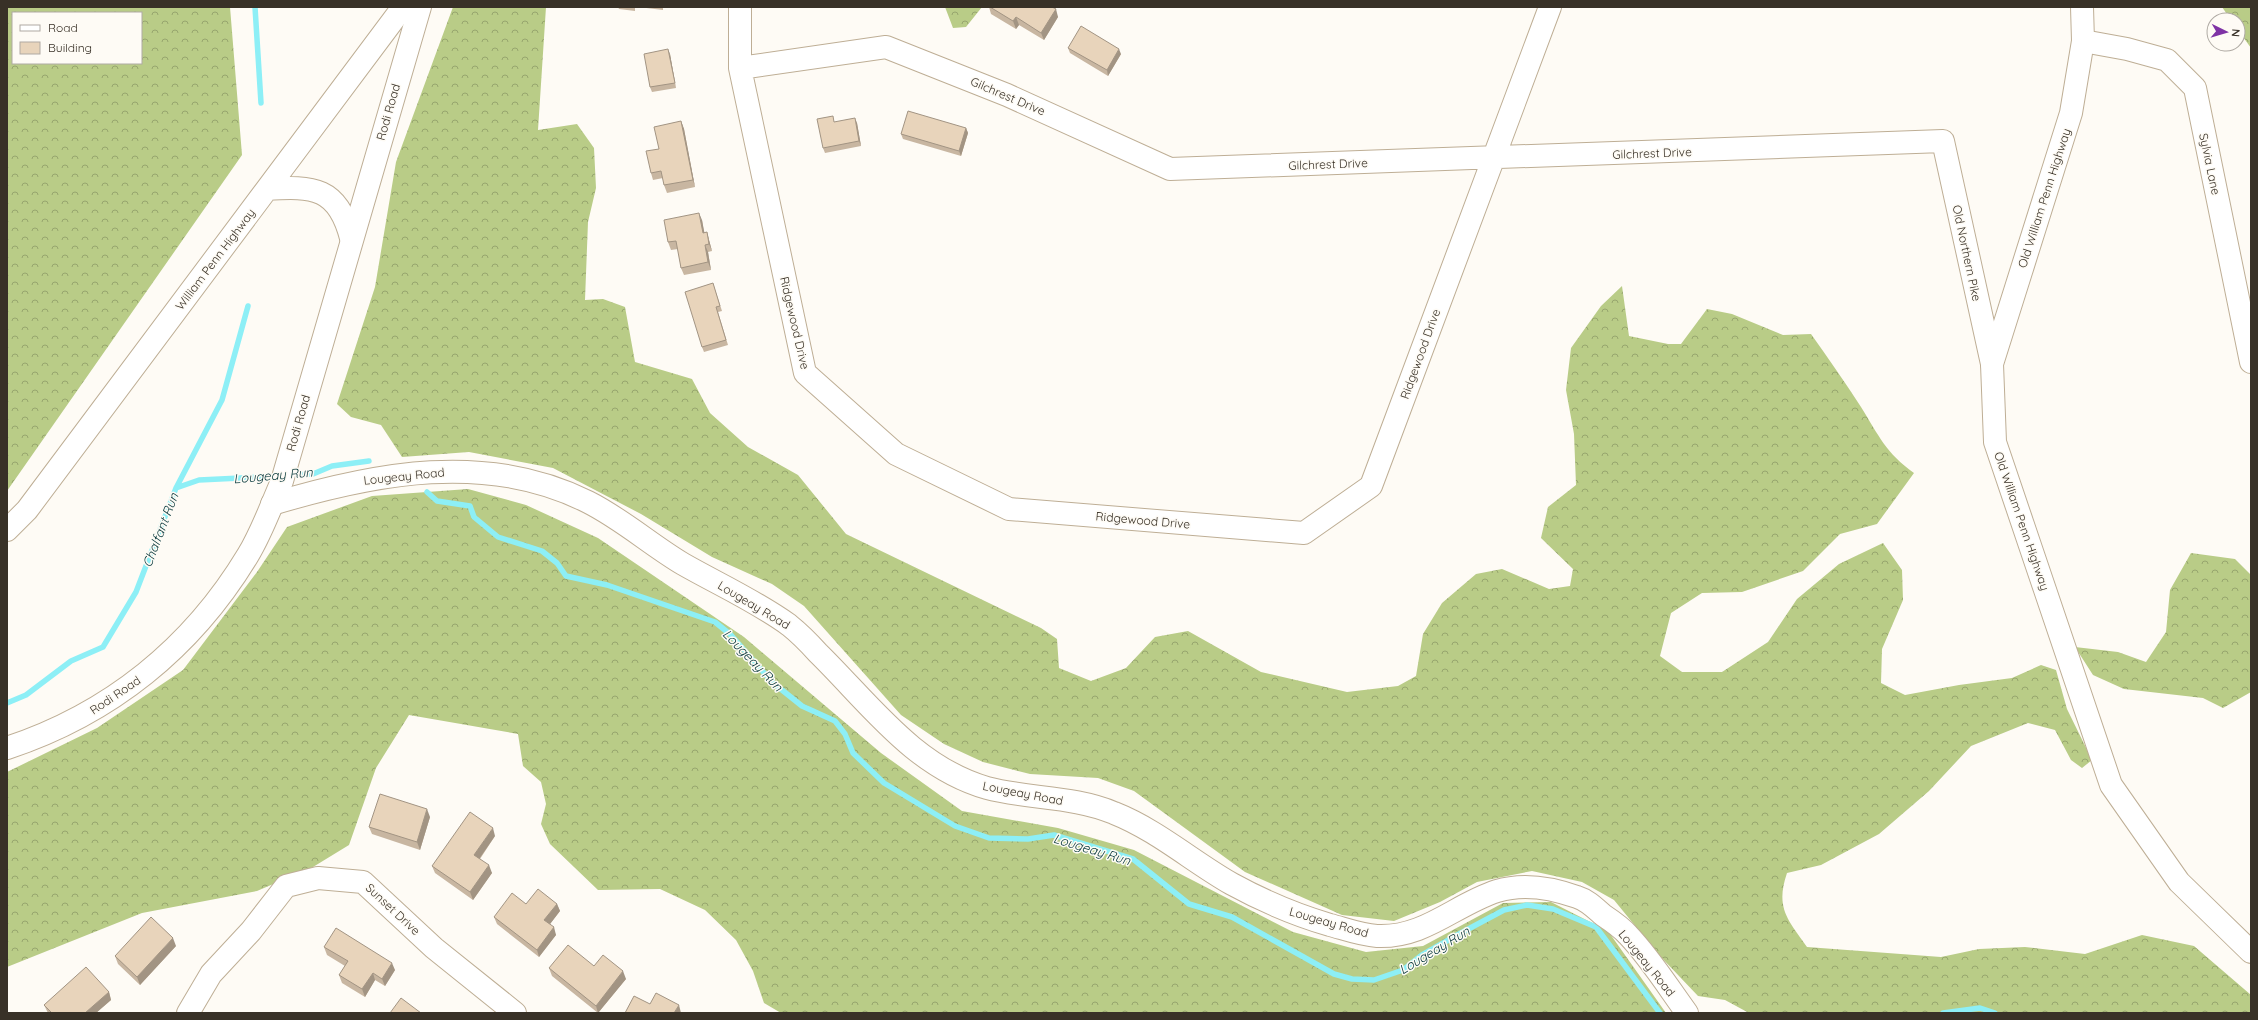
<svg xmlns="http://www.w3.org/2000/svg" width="2258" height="1020" font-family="Quicksand,sans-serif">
	<defs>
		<pattern id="forest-crowns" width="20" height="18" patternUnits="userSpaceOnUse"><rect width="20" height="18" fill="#b9cc87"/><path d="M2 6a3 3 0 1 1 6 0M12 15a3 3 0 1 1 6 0" fill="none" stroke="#97a66e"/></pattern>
	</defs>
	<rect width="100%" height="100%" fill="#fefbf5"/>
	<!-- forest -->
	<path fill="url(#forest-crowns)" fill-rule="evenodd" d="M 7,7 L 230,7 L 242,155 L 7,491 ZM 13,13 L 141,13 L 141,63 L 13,63 Z
		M 453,7 L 546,7 L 538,130 L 577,124 L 594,148 L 596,188 L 588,222 L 585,300 L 603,299 L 625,307 L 635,362 L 692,379 L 710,413 L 748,447 L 798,475 L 846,534 L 1041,628 L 1057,639 L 1059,668 L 1091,681 L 1126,668 L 1155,637 L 1188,631 L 1261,672 L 1347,692 L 1398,686 L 1416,676 L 1423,634 L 1442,603 L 1476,574 L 1502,569 L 1549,589 L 1570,586 L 1573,569 L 1541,538 L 1548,507 L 1576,485 L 1574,434 L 1566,390 L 1571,348 L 1601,306 L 1622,286 L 1629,336 L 1668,344 L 1681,344 L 1707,309 L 1732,314 L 1783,335 L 1811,334 C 1828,358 1845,382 1861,407 C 1879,436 1886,453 1914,473 L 1877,524 L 1840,534 L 1803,571 L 1742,592 L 1702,593 L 1671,613 L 1660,656 L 1682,672 L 1722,672 L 1768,642 L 1797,599 L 1839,564 L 1883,543 L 1902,570 L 1903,600 L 1882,649 L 1881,683 L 1905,695 L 1959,685 L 2012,678 L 2041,665 L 2056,670 L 2067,709 L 2092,760 L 2082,768 L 2071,760 L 2055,730 L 2028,723 L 1971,746 L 1929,791 L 1879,834 L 1821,865 L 1787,873 C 1775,908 1788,920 1807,947 L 1941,957 L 1979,949 L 2025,947 L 2085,954 L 2142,935 L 2194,946 L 2251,995 L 2251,1013 L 1749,1013 L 1725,1000 L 1698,996 L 1659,955 L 1614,900 L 1582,882 L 1532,871 L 1477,882 L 1440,902 L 1394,921 L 1342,915 L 1245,872 L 1134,791 L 1098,778 L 1030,774 L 983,762 L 944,744 L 901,715 L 804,606 L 772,584 L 712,557 L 641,514 L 553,468 L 469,452 L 402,457 L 381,425 L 351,417 L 337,404 L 375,287 L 396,162 Z
		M 945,7 L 982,7 L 966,27 L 953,28 Z
		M 2222,7 L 2251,7 L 2251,48 L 2238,30 L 2238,20 L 2231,20 Z
		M 468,489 L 526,505 L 598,538 L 744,637 L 881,753 L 962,811 L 1058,828 L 1134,850 L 1293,932 L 1366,952 L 1423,946 L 1503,903 L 1551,902 L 1608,931 L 1666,1013 L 781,1013 L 764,1003 L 753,971 L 736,940 L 705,910 L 660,889 L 598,890 L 550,844 L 541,824 L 546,804 L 541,782 L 523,766 L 518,734 L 409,715 L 376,768 L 349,845 L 313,867 L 257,891 L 142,913 L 7,967 L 7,772 L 97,728 L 183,670 L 257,572 L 287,527 L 372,496 Z
		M 2191,553 L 2235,559 L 2251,575 L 2251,692 L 2223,708 L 2203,698 L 2124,689 L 2093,675 L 2075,647 L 2118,652 L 2146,662 L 2166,632 L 2170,590 Z"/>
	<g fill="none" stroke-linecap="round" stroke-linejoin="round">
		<!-- stream -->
		<path stroke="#8deff6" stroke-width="5.5" d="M 255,7 L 261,103
			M 290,475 L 313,474 L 332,466 L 369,461
			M 176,488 L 199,480 L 279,476
			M 427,492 L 437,501 L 470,506 L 474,517 L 498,537 L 542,551 L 557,563 L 566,576 L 607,585 L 715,622 L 731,635 L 772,682 L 802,706 L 835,721 L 845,734 L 853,753 L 884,783 L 955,826 L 989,838 L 1028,839 L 1054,835 L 1133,859 L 1189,904 L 1232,917 L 1334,974 L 1352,979 L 1374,980 L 1403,970 L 1422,955 L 1459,934 L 1504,910 L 1527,905 L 1553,909 L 1596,927 L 1660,1013
			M 7,703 L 26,695 L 71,661 L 103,647 L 136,592 L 176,488 L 222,400 L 248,306
			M 1943,1013 L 1980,1008 L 1995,1013"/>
		<!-- street casing -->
		<g stroke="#beae95" stroke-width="24">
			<path id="street" d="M 740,7 L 740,68 L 805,373 L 896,454 L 1009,509 L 1304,533 L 1371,486 L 1550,7
				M 2083,41 L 2127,49 L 2167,60 L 2195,88 L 2251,362
				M 740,68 L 886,47 L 1007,95 L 1170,169 L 1943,141 L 1992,364
				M 188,1013 L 211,974 L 251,931 L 286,886 L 318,878 L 363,882 L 434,948 L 515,1013"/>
		</g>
		<!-- secondary casing -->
		<g stroke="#beae95" stroke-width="24">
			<path id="secondary" d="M 2082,7 L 2083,41 L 2071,113 L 1992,364 L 1995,442 L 2111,785 L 2179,882 L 2251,952
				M 272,504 C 375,473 487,451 588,502 C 622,519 651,545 683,564 C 718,584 756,601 789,625 C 799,633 809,643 818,653 C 870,704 914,767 987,788 C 1028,799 1074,796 1114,813 C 1157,830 1193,862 1232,884 C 1263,901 1296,915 1330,925 C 1345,929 1361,935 1377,936 C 1425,938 1454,905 1497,891 C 1523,883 1552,888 1577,897 C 1587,900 1595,908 1603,915 C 1612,921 1621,927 1628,935 C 1650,958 1668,987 1687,1013"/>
		</g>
		<!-- primary casing -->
		<g stroke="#beae95" stroke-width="24">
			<path id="primary" d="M 7,748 C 110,714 192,648 248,555 C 262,532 271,506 282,481 L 420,7"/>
		</g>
		<!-- highway casing -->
		<g stroke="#beae95" stroke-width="24">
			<path id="highway" d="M 267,189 C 313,186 338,187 351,238
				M 7,530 L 27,510 L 403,7"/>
		</g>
		<!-- street -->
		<use href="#street" stroke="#fff" stroke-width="22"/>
		<!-- secondary -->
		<use href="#secondary" stroke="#fff" stroke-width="22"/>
		<!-- primary -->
		<use href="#primary" stroke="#fff" stroke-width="22"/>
		<!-- highway -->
		<use href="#highway" stroke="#fff" stroke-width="22"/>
	</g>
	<!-- wall -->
	<path fill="#c8b6a1" d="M 618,7 L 635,7 L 635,11 L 619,9 Z
		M 638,7 L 663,7 L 663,10 Z
		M 989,7 L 1052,7 L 1058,17 L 1044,40 L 1019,25 L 1016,29 L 991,14 Z
		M 1068,48 L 1121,54 L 1108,76 L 1070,53 Z
		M 670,54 L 676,88 L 652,92 L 650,87 Z
		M 681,121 L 684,129 L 695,187 L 667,193 L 664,185 L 663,178 L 653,180 L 651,173 L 659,149 Z
		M 835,122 L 857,123 L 861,146 L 825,153 L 823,148 Z
		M 966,128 L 968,133 L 961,156 L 903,139 L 901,134 Z
		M 702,220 L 704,233 L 707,232 L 709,240 L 712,251 L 708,252 L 711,270 L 684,275 L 681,268 L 678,249 L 671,250 L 668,242 Z
		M 713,283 L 722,311 L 718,312 L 728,345 L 704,352 L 702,347 Z
		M 430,817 L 420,850 L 372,834 L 369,827 Z
		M 495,836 L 480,859 L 492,873 L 473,900 L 435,873 L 432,866 Z
		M 526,904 L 557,904 L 560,911 L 550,924 L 556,935 L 539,957 L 497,924 L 494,917 Z
		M 176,946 L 140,985 L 118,964 L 115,956 Z
		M 324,947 L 395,970 L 385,986 L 375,980 L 365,997 L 342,983 L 339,975 L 345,966 L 327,955 Z
		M 594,966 L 626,979 L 598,1013 L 552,976 L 549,968 Z
		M 109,992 L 111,1000 L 96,1013 L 48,1013 L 44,1005 Z"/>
	<!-- shaded-wall -->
	<path fill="#a29483" d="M 1056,9 L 1058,17 L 1044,40 L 1041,33 Z
		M 1016,17 L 1019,25 L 1016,29 L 1013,21 Z
		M 668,49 L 670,54 L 676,88 L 675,83 Z
		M 1119,49 L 1121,54 L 1108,76 L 1107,70 Z
		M 855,118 L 857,123 L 861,146 L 859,141 Z
		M 681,121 L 684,129 L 695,187 L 693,180 Z
		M 966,128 L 968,133 L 961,156 L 959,151 Z
		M 699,213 L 702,220 L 706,241 L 703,233 Z
		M 707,232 L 709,240 L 712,251 L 709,244 Z
		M 705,245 L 708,252 L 711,270 L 708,262 Z
		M 427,809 L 430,817 L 420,850 L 417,842 Z
		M 493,828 L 495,836 L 477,862 L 474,855 Z
		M 489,865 L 492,873 L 473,900 L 470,892 Z
		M 557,904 L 560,911 L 547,928 L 544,920 Z
		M 554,927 L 556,935 L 539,957 L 537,950 Z
		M 173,938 L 176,946 L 140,985 L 137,977 Z
		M 392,963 L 395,970 L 385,986 L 382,979 Z
		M 623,971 L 626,979 L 598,1013 L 596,1006 Z
		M 373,973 L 375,980 L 365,997 L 362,989 Z
		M 109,992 L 111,1000 L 96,1013 L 85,1013 Z
		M 679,1005 L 681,1013 L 674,1013 Z"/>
	<!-- building -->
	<path fill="#e8d4bb" stroke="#a29483" d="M 990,7 L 1052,7 L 1056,9 L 1041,33 L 1016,17 L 1013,21 Z
		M 1081,26 L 1119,49 L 1107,70 L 1068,48 Z
		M 668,49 L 675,83 L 650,87 L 644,54 Z
		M 908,111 L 966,128 L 959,151 L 901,134 Z
		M 833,116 L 834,122 L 855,118 L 859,141 L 823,148 L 817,119 Z
		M 681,121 L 693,180 L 664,185 L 661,171 L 651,173 L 646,151 L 659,149 L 654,127 Z
		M 699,213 L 703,233 L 707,232 L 709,244 L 705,245 L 708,262 L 681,268 L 676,241 L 668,242 L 664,220 Z
		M 713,283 L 720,306 L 716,307 L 726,340 L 702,347 L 685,292 Z
		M 380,794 L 427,809 L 417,842 L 369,827 Z
		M 470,812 L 493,828 L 474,855 L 489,865 L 470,892 L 432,866 Z
		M 538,889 L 557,904 L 544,920 L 554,927 L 537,950 L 494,917 L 512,893 L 526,904 Z
		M 151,917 L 173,938 L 137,977 L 115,956 Z
		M 336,928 L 392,963 L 382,979 L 373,973 L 362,989 L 339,975 L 348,961 L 324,947 Z
		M 568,945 L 594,966 L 603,955 L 623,971 L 596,1006 L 549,968 Z
		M 86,967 L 109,992 L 85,1013 L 52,1013 L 44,1005 Z
		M 656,993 L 679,1005 L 674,1013 L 625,1013 L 634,996 L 650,1004 Z
		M 401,998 L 421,1013 L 390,1013 Z"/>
	<g text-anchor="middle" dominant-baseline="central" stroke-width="3" stroke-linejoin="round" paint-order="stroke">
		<!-- street labels -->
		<g font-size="12" fill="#383127" stroke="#fefbf5">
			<text transform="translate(1008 96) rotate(23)">Gilchrest Drive</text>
			<text transform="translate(388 112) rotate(-74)">Rodi Road</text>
			<text transform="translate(1652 153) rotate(-2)">Gilchrest Drive</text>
			<text transform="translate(1328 164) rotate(-2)">Gilchrest Drive</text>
			<text transform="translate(2210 164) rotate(78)">Sylvia Lane</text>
			<text transform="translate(2044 198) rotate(-72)">Old William Penn Highway</text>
			<text transform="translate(1967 253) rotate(78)">Old Northern Pike</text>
			<text transform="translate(215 259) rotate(-53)">William Penn Highway</text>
			<text transform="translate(795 323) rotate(77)">Ridgewood Drive</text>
			<text transform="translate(1420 354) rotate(-70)">Ridgewood Drive</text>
			<text transform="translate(298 423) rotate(-74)">Rodi Road</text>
			<text transform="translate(404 476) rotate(-6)">Lougeay Road</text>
			<text transform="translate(1143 520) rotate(5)">Ridgewood Drive</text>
			<text transform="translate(2022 521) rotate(71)">Old William Penn Highway</text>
			<text transform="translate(754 605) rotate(31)">Lougeay Road</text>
			<text transform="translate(115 695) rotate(-34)">Rodi Road</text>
			<text transform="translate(1023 793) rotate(11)">Lougeay Road</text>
			<text transform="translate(393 909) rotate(43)">Sunset Drive</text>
			<text transform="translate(1329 922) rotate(16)">Lougeay Road</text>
			<text transform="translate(1647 963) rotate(51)">Lougeay Road</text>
		</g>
		<!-- water labels -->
		<g font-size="13" font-style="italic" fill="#07383b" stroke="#fefbf5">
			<text transform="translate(273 475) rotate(-5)">Lougeay Run</text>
			<text transform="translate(160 530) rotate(-69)">Chalfant Run</text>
			<text transform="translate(753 660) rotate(46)">Lougeay Run</text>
			<text transform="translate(1092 849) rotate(17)">Lougeay Run</text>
			<text transform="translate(1434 950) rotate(-31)">Lougeay Run</text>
		</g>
	</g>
	<!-- border -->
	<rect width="2258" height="1020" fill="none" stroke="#383127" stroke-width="16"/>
	<!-- legend -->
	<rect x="12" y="12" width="130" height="52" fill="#fefbf5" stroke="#afaaa3"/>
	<rect x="20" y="25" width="20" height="6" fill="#ffffff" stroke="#afaaa3"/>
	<text x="48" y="32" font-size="12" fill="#383127">Road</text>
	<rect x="20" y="42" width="20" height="12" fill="#e8d4bb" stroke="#afaaa3"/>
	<text x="48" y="52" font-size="12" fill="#383127">Building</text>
	<!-- north arrow -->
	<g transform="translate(2226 32) rotate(95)"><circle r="19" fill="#fefbf5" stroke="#afaaa3"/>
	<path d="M0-3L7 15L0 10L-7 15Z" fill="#7f33a5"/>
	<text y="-6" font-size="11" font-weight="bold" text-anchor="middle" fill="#383127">N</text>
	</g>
</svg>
